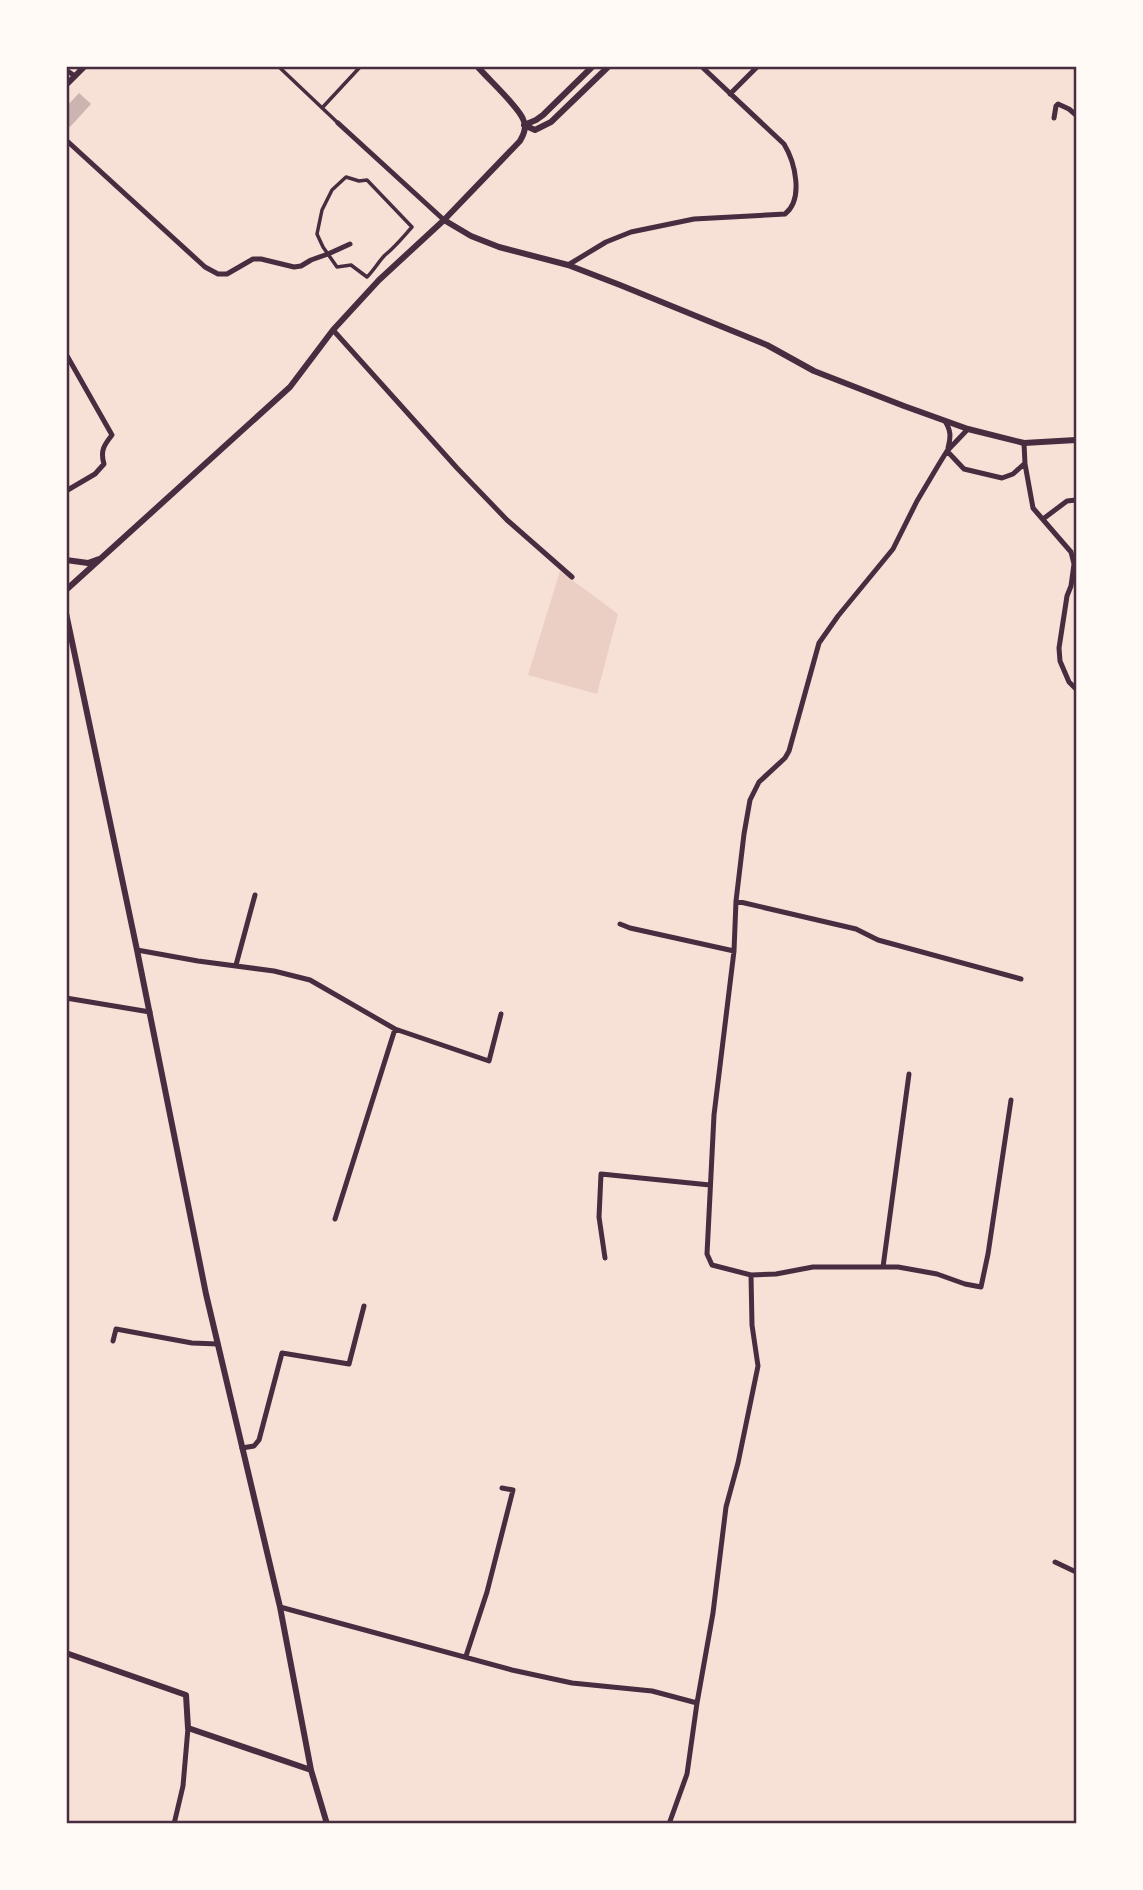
<svg xmlns="http://www.w3.org/2000/svg" width="1143" height="1890" font-family="Commissioner,sans-serif">
	<rect width="100%" height="100%" fill="#f7e1d7"/>
	<!-- green -->
	<path fill="#ebcfc5" d="M 560,571 L 618,614 L 597,694 L 528,675 Z"/>
	<!-- building -->
	<path fill="#ccb4b1" d="M 79,93 L 91,104 L 70,127 L 66,124 L 66,107 Z"/>
	<g fill="none" stroke-linecap="round" stroke-linejoin="round">
		<!-- pedestrian -->
		<path stroke="#4a2c40" stroke-width="3.5" d="M 278,66 L 338,123
			M 322,108 L 361,66
			M 346,177 L 359,181 L 367,180 L 412,227 C 403,237 395,247 385,255 C 379,261 374,270 367,277 L 351,265 L 337,267 L 323,247 L 317,234 L 322,210 L 332,190 Z"/>
		<!-- minor -->
		<path stroke="#4a2c40" stroke-width="5" d="M 66,70 L 75,76
			M 730,94 L 758,66
			M 1054,118 L 1056,106 L 1058,104 L 1069,109 L 1076,115
			M 338,123 L 444,220
			M 66,140 L 205,267 L 218,274 L 227,274 L 253,259 L 261,259 L 294,267 L 301,266 L 311,260 L 328,254 L 350,244
			M 568,265 L 606,242 L 631,232 L 694,219 L 785,214 C 804,199 795,162 784,144 L 701,66
			M 333,330 L 457,468 L 507,520 L 572,577
			M 66,354 L 112,435 C 104,445 100,451 104,464 L 95,474 L 66,491
			M 945,421 C 951,431 951,436 948,448
			M 1024,443 L 1025,464 L 1033,508 L 1071,552 L 1074,564 L 1071,586 L 1067,596 L 1059,648 L 1060,661 L 1069,682 L 1076,689
			M 947,451 L 964,469 L 1002,478 L 1013,474 L 1024,464
			M 1043,519 L 1067,501 L 1076,500
			M 736,901 L 856,929 L 878,940 L 1021,979
			M 620,924 L 630,928 L 734,951
			M 137,950 L 198,961 L 274,971 L 310,980 L 395,1029 L 489,1061 L 501,1014
			M 236,965 L 255,895
			M 66,998 L 150,1012
			M 335,1219 L 395,1029
			M 605,1258 L 599,1217 L 601,1174 L 710,1185
			M 883,1267 L 909,1074
			M 751,1275 L 776,1274 L 813,1267 L 898,1267 L 937,1274 L 965,1284 L 981,1287 L 988,1254 L 1011,1100
			M 113,1341 L 116,1329 L 192,1343 L 218,1344
			M 242,1448 L 254,1446 L 259,1440 L 282,1353 L 349,1364 L 364,1306
			M 1055,1562 L 1076,1572
			M 280,1607 L 512,1670 L 572,1683 L 652,1691 L 697,1703
			M 466,1656 L 487,1592 L 513,1490 L 502,1488
			M 174,1824 L 183,1786 L 188,1728
			M 669,1824 L 687,1774 L 697,1703 L 713,1613 L 726,1507 L 738,1463 L 758,1366 L 752,1325 L 751,1275 L 712,1265 L 707,1254 L 714,1115 L 734,951 L 736,901 L 744,834 L 750,800 L 759,782 L 785,758 L 789,751 L 819,643 L 838,616 L 893,549 L 917,501 L 939,464 L 947,451 L 968,429"/>
		<!-- tertiary -->
		<path stroke="#4a2c40" stroke-width="6" d="M 66,85 L 85,66
			M 524,125 L 535,130 L 551,122 L 609,66
			M 524,125 L 536,120 L 543,115 L 593,66
			M 444,220 L 471,236 L 499,247 L 568,265 L 620,285 L 767,345 L 814,371 L 904,406 L 968,429 L 1024,443 L 1076,440
			M 66,560 L 88,563 L 99,559
			M 66,590 L 290,387 L 333,330 L 379,280 L 444,220 L 520,141 C 524,134 527,127 523,119 C 518,106 487,78 477,66
			M 66,613 L 137,950 L 206,1294 L 280,1607 L 311,1770 L 327,1824
			M 66,1653 L 186,1695 L 188,1728 L 311,1770"/>
	</g>
	<!-- border -->
	<rect width="1143" height="1890" fill="none" stroke="#fffaf5" stroke-width="136"/>
	<rect x="68" y="68" width="1007" height="1754" fill="none" stroke="#4a2c40" stroke-width="2.5"/>
</svg>
